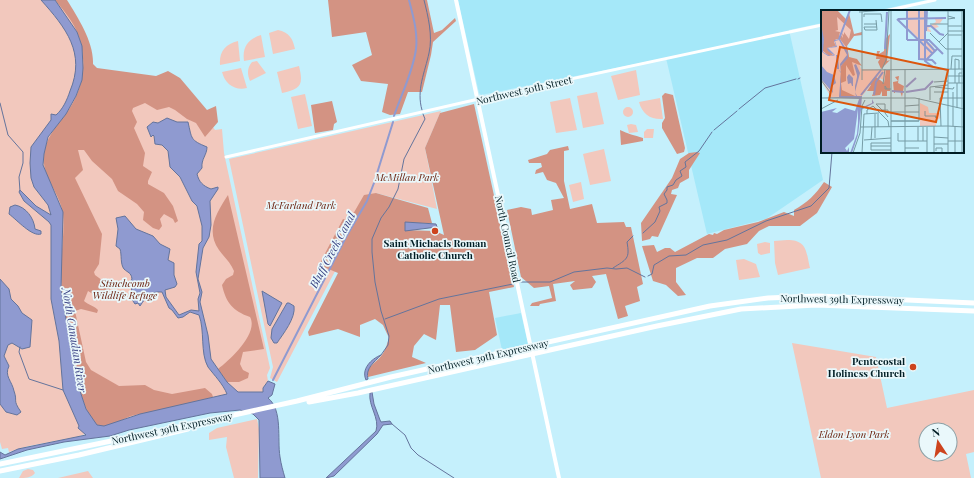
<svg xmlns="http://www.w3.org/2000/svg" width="974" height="478" font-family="'Playfair Display',serif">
	<rect width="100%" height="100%" fill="#c5f0fc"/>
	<!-- built -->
	<path fill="#a5e8f9" d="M 458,0 L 926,0 L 875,11 L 822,11 L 822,23 L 789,30 L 823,180 L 766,219 L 707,234 L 666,58 L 481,95 L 479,93 Z
		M 521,313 L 528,344 L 502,350 L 495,318 Z"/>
	<!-- green -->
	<path fill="#f2c8bd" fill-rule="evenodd" d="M 0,0 L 63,0 L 80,29 L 89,68 L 207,118 L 215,130 L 222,129 L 224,153 L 270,368 L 267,375 L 268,381 L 263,388 L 263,392 L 238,392 L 131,417 L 77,437 L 29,446 L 9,452 L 8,448 L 2,449 L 0,442 Z
		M 278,30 C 289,32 293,39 295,49 L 273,54 L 269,33 Z
		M 261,35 L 265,57 L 244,61 C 242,47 248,39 261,35 Z
		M 238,41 L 240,61 L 220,65 C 219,52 225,44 238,41 Z
		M 257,61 L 266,73 L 250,81 C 247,74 247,68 252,62 Z
		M 299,66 C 304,86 300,89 282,93 L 277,72 Z
		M 241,68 L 247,88 C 235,91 225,84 222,72 Z
		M 636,70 L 640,95 L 618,100 L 611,76 Z
		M 597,92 L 604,124 L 583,128 L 577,96 Z
		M 305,94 L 312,126 L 298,129 L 291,97 Z
		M 570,98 L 577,130 L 556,133 L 550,102 Z
		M 660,98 L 663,119 C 651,120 642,114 639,102 Z
		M623 112a5 5 0 1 1 10 0a5 5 0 1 1-10 0Z
		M 441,111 L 425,148 L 437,209 L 376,193 L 277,382 L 270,378 L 273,367 L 229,159 Z
		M 631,124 L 636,125 L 638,132 L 629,133 L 627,125 Z
		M 647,129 L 654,129 L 653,138 L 644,138 L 644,132 Z
		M 604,149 L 611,181 L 590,185 L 583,154 Z
		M 581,182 L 584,199 L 573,202 L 569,185 Z
		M 787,240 C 807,240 806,251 810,268 L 778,275 L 775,263 L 774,241 Z
		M 765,242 L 770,243 L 770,253 L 761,255 L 758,253 L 757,244 Z
		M 744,259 L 756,264 L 760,277 L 739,280 L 736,260 Z
		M 792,343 L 876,357 L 887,408 L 974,390 L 974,452 L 966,454 L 971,478 L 821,478 ZM 926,430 L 950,430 L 950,454 L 926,454 Z
		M 257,419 L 259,429 L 258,478 L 234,478 L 226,447 L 227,437 L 209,440 L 209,433 L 217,428 Z
		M 28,469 L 33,470 L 35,473 C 31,478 25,478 19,478 L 23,471 Z
		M 88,471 L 93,478 L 58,478 Z"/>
	<!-- forest -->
	<path fill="#d39383" d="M 55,0 L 67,0 C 78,18 94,42 93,64 L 97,68 L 156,76 L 168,71 L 180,78 L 207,110 L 216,106 L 218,122 L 205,137 L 196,123 L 187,119 L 175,110 L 169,107 L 157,110 L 145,103 L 133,108 L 132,111 L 137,122 L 134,128 L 145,153 L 143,166 L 152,172 L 148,181 L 148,184 L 164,193 L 173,206 L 178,221 L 175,223 L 173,219 L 164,214 L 160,219 L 162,226 L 159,230 L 153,228 L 143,220 L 144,212 L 137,204 L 118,191 L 112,179 L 92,161 L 84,150 L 78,150 L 83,170 L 75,178 L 102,234 L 99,264 L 94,272 L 95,275 L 110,286 L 110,289 C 102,296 97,297 88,291 L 84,301 C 88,305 95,306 98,310 L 97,313 L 81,309 L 75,311 L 86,362 L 91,370 L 119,386 L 145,385 L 154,390 L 172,394 L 205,388 L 212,394 L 213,397 C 196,402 178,407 161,411 C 151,413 141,413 131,416 C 122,419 110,429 100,426 C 77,421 62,300 61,277 C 60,256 65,235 63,214 C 60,192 41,177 44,154 C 46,138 55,128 65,115 C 83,92 89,60 77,32 C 72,20 63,10 55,0 Z
		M 328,0 L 427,0 L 434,33 L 442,30 L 455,18 L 456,21 L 433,42 L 431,55 L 422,92 L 408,92 L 400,114 L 390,115 L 382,112 L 388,84 L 361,81 L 352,65 L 372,55 L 366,32 L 332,37 Z
		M 665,93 L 673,95 L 685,148 L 684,152 L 677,154 L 662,128 L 662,123 L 665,118 L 662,96 Z
		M 332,101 L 337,122 L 334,124 L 333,130 L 315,133 L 311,105 Z
		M 474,104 L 514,287 L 489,292 L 497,335 L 475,350 L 456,352 L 450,305 L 440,305 L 436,340 L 424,334 L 414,346 L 412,357 L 426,363 L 368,377 C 365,367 376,363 381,356 C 385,352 387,344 389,338 L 383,325 L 375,319 L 360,325 L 360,337 L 338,329 L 309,336 L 308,332 L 338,273 L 319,265 L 343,219 L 349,221 L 364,195 L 376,193 L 428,208 L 432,223 L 410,223 L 405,230 L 435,231 L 444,235 L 425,148 L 440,113 Z
		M 620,130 C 628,134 634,135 643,138 L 643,141 L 621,145 Z
		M 568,146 L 569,150 L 564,151 L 564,181 L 570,209 L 592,204 L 597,223 L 624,222 L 626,227 L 631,227 L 643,284 L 637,287 L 640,301 L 625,306 L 628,316 L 618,319 L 606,274 L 592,276 L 596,282 L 592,288 L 573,290 L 570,285 L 575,281 L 553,284 L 556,301 L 540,304 L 539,306 L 530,306 L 532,303 L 552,298 L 549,286 L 534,288 L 521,277 L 507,210 L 521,207 L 531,209 L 532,215 L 553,210 L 551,200 L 564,198 L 556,183 L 547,180 L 543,172 L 535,174 L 536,170 L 542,167 L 541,163 L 529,163 L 528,160 L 547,154 L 550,150 Z
		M 697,152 L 700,153 L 689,170 L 689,178 L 680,183 L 678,188 L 672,190 L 671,194 L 677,195 L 658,237 L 652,236 L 650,239 L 642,241 L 641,223 L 672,178 L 680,159 L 689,153 Z
		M 824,182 L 832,187 L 817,213 L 800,226 L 769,226 L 759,231 L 747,244 L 725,249 L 713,258 L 697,258 L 676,268 L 676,282 L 686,295 L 678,296 L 666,285 L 653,281 L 642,246 L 654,245 L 657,252 L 665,248 L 670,248 L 675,252 L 709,234 L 713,235 L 714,233 L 717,234 L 724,230 L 758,222 L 784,212 L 794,216 L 794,210 C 807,203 816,194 824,182 Z
		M 228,195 L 264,349 L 243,352 L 240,364 L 243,370 L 249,373 L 248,378 L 239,382 L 227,382 L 218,369 C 230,360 259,333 250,317 C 233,311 226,303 222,285 L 226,279 L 233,275 L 234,271 C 231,263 224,257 219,250 C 205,230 217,212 228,195 Z"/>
	<!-- water -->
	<path fill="#8f9ad0" stroke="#64749c" d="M 41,0 L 55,0 L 77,32 L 82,46 L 83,68 L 82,80 L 76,96 L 66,114 L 48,137 L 44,154 L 43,165 L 63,212 L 61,289 L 76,379 L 86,409 L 97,425 L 104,426 L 140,414 L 227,394 C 223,384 214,375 208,367 C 200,353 205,331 199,315 L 190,312 L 183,317 L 178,318 L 172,310 L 169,308 L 162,292 C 150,291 146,297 140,306 L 138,303 L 135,304 L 131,298 L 132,283 L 130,282 L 132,279 C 131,272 128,273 124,269 C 120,264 122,255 120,249 L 116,246 L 118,229 L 116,218 L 125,216 L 136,229 L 153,236 L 160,244 L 170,249 L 168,260 L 174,263 L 174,275 L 177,284 L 175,287 L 165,290 L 166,297 L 179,315 L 191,310 L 199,311 L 198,299 L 200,293 L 196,272 L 199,244 L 202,241 L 202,226 L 197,206 L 192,201 L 180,177 L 170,167 L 168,151 L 162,145 L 155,144 L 154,136 L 153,135 L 151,137 L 147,127 L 153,122 L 158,123 L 167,118 L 177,122 L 188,122 C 192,139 190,140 207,147 C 207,155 201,159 202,168 L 197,174 C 199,182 203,186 211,189 L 218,187 L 218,189 L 210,201 L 211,225 L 209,237 L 203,248 L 198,279 L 202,292 L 200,302 L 208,335 L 211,359 L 227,382 L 238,392 L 263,392 L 263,388 L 268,381 L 275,384 L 272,395 L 268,398 C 283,410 277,439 280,457 C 281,464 283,471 285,478 L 260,478 L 259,420 L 253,414 L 240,410 L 210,413 L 129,430 L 110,436 L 64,442 L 27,450 L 0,459 L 0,452 L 5,455 L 18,449 L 86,435 L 78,428 L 79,426 L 63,390 L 59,341 L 51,299 L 51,225 L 49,222 L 24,201 L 19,192 L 20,190 L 36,206 L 51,215 L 48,205 L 34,187 L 31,178 L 30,163 L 31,147 L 51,120 L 51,114 L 56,115 C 63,109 67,100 70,91 C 86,53 66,28 41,0 Z
		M 15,205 C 26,207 34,218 35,229 L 41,231 L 41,234 C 32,237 17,220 9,214 L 10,207 Z
		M 405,222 L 436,224 L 437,227 L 405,231 Z
		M 0,279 L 9,289 L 11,299 L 18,306 L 22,313 L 32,320 L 30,347 L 22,349 L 12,343 L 8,345 L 4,356 L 9,366 C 4,376 12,381 14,391 C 18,402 12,399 21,412 L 17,415 L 6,412 L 0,404 Z
		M 262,291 L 282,303 L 270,326 L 268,324 Z
		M 287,303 L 289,303 L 294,306 C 296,318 283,334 277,343 L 274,343 L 271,338 L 272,329 Z
		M 381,355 C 374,362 365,369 368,379 L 366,380 C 361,369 371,359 381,355 Z
		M 372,392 L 374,404 L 380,420 L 381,422 L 390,421 L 392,424 L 383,425 L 377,434 L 334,476 L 326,478 L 376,431 C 380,418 368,406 370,393 Z"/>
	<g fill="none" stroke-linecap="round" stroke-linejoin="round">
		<!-- stream -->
		<path stroke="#64749c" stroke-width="1" d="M 798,79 L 800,78
			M 0,103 L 8,135 L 23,152 L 23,163 L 19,177 L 20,191
			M 739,109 L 765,88 L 796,79
			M 422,110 C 416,90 425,72 429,53 C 433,36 428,16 424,0
			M 714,130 L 737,111
			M 643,233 L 655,222 L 660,211 L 659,207 L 667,203 L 667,200 L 664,194 L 667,190 L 667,187 L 673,185 L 676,180 L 682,176 L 680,171 L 686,167 L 685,162 L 699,151 L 712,132
			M 613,268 C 627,259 630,259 627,242 L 633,236
			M 648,276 L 652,274 L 654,265 L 669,256 L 686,255 L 703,245 L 727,240 L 766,221 L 811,206 L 829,188 L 832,152
			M 521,282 L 550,282 L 574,272 L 607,268 L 616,269 L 627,268 L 645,277
			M 385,319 L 439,299 L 513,284
			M 20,347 L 19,352 L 29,379 L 63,390
			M 381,355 L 388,345 L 389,336 L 381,311 L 375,282 L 372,252 L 372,239 L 381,218 L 389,207 L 398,189 L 404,159 L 425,119 L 423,114
			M 392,424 L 405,435 L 411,448 L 418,455 L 454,478"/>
		<!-- canal -->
		<path stroke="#8f9ad0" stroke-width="2" d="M 394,116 C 401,95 413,72 416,49 C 418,32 413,16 409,0
			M 273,380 L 346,237 L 367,201 L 374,183 L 393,122"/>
		<!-- minor -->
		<path stroke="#fff" stroke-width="3" d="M 885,11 L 935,0
			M 226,157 L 496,95 L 822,25"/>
		<!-- major -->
		<path stroke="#fff" stroke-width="4" d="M 456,0 L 559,478"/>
		<!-- highway -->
		<path stroke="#fff" stroke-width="5" d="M 309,402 L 358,393 L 657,326 L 741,309 L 816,305 L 974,311
			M 0,464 L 198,423 L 297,401 L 391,377 L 710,306 L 768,298 L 818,296 L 974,303
			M 0,471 L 79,455 L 188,429"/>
	</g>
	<!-- markers -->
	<g fill="#cd441e" stroke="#eaf8fb" stroke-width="1.5">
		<circle cx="435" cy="231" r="4"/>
		<circle cx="913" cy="367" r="4"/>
	</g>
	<g text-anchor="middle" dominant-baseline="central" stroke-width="3.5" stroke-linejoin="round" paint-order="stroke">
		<!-- street labels -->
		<g font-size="10" fill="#001d24" stroke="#eaf8fb">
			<text transform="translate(524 90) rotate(-13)">Northwest 50th Street</text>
			<text transform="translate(508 239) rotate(78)">North Council Road</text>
			<text transform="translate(842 299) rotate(1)">Northwest 39th Expressway</text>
			<text transform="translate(488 356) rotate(-13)">Northwest 39th Expressway</text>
			<text transform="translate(172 428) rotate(-12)">Northwest 39th Expressway</text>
		</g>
		<!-- park labels -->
		<g font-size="10" font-style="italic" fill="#681c08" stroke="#eaf8fb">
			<text x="407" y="177">McMillan Park</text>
			<text x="301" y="205">McFarland Park</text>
			<text x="125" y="283">Stinchcomb<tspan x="125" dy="12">Wildlife Refuge</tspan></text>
			<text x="854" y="434">Eldon Lyon Park</text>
		</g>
		<!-- poi labels -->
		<g font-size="10" font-weight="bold" fill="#001d24" stroke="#eaf8fb">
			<text x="435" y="243">Saint Michaels Roman<tspan x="435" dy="12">Catholic Church</tspan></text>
			<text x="905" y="361" text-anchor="end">Pentecostal<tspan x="905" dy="12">Holiness Church</tspan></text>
		</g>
		<!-- water labels -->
		<g font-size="11" font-style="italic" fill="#363d80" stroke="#eaf8fb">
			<text transform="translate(332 250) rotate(-62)">Bluff Creek Canal</text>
			<text transform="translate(75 340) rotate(81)">North Canadian River</text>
		</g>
	</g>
	<!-- overview -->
	<g transform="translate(821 10)">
		<rect width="143" height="143" fill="#c5f0fc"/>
		<path d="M 0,0 L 22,7 L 33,25 L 26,35 L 28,47 L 37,51 L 40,59 L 65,60 L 63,70 L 56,67 L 41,86 L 10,87 L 0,71 ZM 87,0 L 97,0 L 97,28 L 87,18 ZM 99,0 L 106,1 L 106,17 L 115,12 L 114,9 L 107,8 L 122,9 L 119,13 L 123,13 L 115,14 L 118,17 L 114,18 L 117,21 L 111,17 L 107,18 L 110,21 L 110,22 L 104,21 L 103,30 L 111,35 L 114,40 L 112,43 L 99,30 ZM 99,33 L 111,44 L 106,49 L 104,45 L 103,50 L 99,49 ZM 99,93 L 107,97 L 108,103 L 120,103 L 120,108 L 115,110 L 115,116 L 99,116 Z" fill="#f2c8bd"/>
		<path d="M 0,0 L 16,0 L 25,9 L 28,3 L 33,24 L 41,22 L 41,25 L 33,26 L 26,36 L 28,47 L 36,49 L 41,56 L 31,52 L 34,65 L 32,66 L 25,55 L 25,71 L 20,73 L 21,80 L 34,86 L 20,86 L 19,83 L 20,56 L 27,47 L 25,37 L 19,29 L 15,29 L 13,32 L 15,36 L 6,38 L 12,45 L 8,46 L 1,40 L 3,29 L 0,24 ZM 16,7 L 30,20 L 28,29 L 23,22 L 23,25 L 21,23 L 22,28 L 20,25 L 18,26 L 19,22 L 14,21 L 17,20 ZM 65,16 L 65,28 L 69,24 L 66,51 L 69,50 L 60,59 L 57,52 L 59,49 L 55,49 L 56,41 L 59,41 L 58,44 L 63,41 ZM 65,60 L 69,60 L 69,81 L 66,81 L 66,86 L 61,86 L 61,81 L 59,85 L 51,86 L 53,81 L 46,81 L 50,75 L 48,74 L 55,67 L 63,73 ZM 78,66 L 77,73 L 83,76 L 81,87 L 79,81 L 74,81 L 74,83 L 71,83 L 73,83 L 72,72 L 77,71 L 74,67 Z" fill="#d39383" fill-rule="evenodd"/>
		<path d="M 0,14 L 3,29 L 2,42 L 9,46 L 13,45 L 7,41 L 6,38 L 15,36 L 13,30 L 19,29 L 27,42 L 27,48 L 20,56 L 20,86 L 35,86 L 34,82 L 34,76 L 31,76 L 30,73 L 27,74 L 26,67 L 28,64 L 32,68 L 32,76 L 34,76 L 35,72 L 36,67 L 36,65 L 33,55 L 35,54 L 39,63 L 34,82 L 36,86 L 41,86 L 40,98 L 51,93 L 51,89 L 53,93 L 40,100 L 37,125 L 31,143 L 29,143 L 36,124 L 37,113 L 37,99 L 33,129 L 24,138 L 26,141 L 28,137 L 28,143 L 0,143 L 0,102 L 16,98 L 11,102 L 16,103 L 24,98 L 34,101 L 38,89 L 0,87 L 18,87 L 20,63 L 17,59 L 20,62 L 19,54 L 26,45 L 18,30 L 14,31 L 16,37 L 7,38 L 14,45 L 12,46 L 7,46 L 1,42 ZM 0,55 L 6,62 L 13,65 L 15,73 L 11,76 L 12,83 L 0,69 Z" fill="#8f9ad0"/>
		<path fill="none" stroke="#8f9ad0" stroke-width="2" d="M 86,0 L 86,30M 98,0 L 98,50M 104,0 L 104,51 L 112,57M 76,9 L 112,44M 77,9 L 125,8M 105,16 L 110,16 L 119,24 L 123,25M 105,21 L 106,0M 18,29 L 29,0M 86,30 L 108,30 L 122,44M 104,30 L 114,41M 64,39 L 66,2M 16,45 L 17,59M 98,49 L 111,50 L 115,54M 105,50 L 116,39M 85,77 L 95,68M 71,81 L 83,82M 85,82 L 104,79 L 112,71M 40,85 L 60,60M 53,85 L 55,72 L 62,62"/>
		<path fill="none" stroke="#769ca6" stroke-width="1" d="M 70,0 L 70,143M 127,0 L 127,143M 109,1 L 127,1M 127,1 L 143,1M 38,2 L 65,0M 127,6 L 134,8 L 127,9M 43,7 L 43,4 L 60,4 L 61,12M 43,14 L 56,14M 109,14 L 127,14M 127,16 L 141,16M 43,17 L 44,20 L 56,20 L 55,10M 43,17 L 56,17M 127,21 L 143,21M 109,23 L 125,39 L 141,39M 127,25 L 141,25M 118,32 L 127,23M 61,59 L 65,50 L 68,1M 84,59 L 84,143M 130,59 L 131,46 L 141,46M 41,60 L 143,59M 127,66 L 143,66M 0,70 L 9,82 L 9,88M 41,70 L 41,2M 113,72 L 127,71M 127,73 L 143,73M 134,73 L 134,49 L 138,50 L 138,59M 138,73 L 138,63 L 141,63M 62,74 L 64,59M 114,77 L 132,79 L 133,77M 66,79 L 64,76 L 64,79 L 70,79M 113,82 L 127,82M 132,82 L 132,96M 0,88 L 94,88 L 143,99M 98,88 L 98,111M 109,90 L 109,77 L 127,75M 55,94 L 64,94 L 64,103 L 67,107M 55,94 L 61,100 L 67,100 L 67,103M 84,96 L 98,95M 132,97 L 132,116M 136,98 L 136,73M 0,99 L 17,90M 104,101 L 104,106 L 115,106 L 115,108 L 114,106M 68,102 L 98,102M 46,104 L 46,100 L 52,96 L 67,111 L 68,117M 54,104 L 54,128M 57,104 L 57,117M 70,111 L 98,111M 70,111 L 98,111M 113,116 L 113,143M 120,116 L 119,88 L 143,88M 127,116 L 143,117M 40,117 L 127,116M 77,123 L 77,131 L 106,131M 113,127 L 127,128M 43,130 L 70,128M 50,130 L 51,117M 97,131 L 97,117M 102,131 L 102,117M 127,131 L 143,131M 113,134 L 127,134M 50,136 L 70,136M 84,138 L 98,138M 50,140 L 50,133 L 70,133M 50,140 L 70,140M 115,141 L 115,138 L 121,138 L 121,143M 32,143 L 39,123 L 41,96 L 44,90M 41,143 L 43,104 L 58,103M 106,143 L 106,117M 134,143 L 134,116M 141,143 L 141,1"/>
		<path fill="#dc560d" fill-opacity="0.15" stroke="#dc560d" stroke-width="2" d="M 19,37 L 127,60 L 115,112 L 8,90 Z"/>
		<rect width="143" height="143" fill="none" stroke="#001d24" stroke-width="2"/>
	</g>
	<!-- north arrow -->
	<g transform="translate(938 442) rotate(348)"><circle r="19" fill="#eaf8fb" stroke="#8ca0a5"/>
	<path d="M0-3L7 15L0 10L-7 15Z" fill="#cd441e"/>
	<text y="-6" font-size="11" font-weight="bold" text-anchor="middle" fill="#001d24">N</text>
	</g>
</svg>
